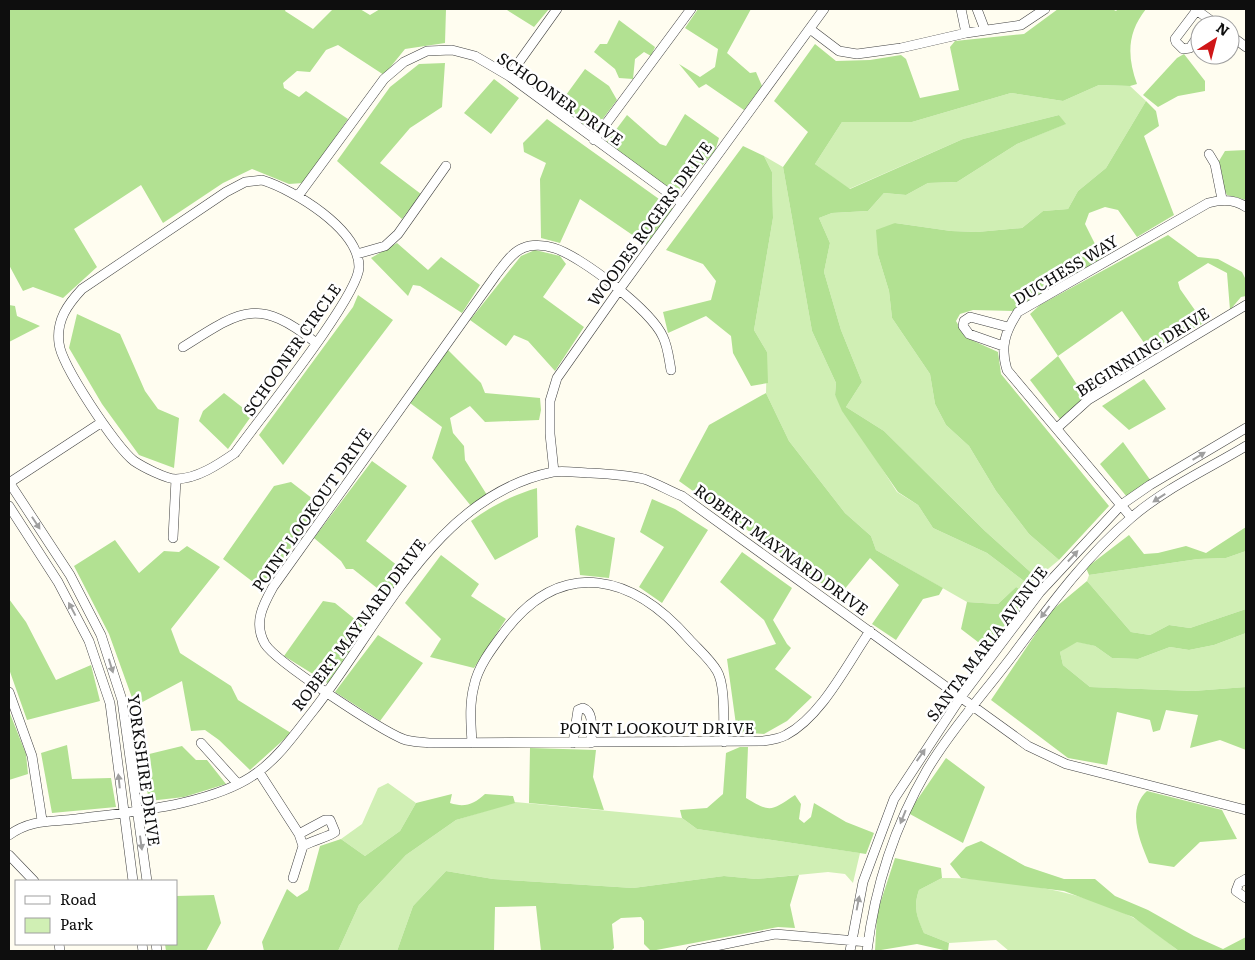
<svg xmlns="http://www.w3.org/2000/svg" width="1255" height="960" font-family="Literata,serif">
	<rect width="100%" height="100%" fill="#fffdf0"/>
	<!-- green -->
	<path fill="#d0efb4" d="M 1099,85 L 1130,86 L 1146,101 L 1106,168 L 1078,191 L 1068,209 L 1043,211 L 1022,228 L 977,232 L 951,231 L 895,223 L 878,255 L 889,291 L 892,318 L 930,374 L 935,404 L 946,425 L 969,446 L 996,491 L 1029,534 L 1059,560 L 1037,578 L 985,531 L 884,431 L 846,407 L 862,382 L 841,330 L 824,272 L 830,243 L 819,218 L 832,213 L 868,211 L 884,193 L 906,195 L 928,183 L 957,182 L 1017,144 L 1065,124 L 1059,115 L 963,139 L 849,189 L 815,164 L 842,122 L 912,122 L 1011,93 L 1063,101 Z
		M 764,156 L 783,167 L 812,331 L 836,383 L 835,395 L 897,492 L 918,505 L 933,528 L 987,553 L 1028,584 L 1032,595 L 1016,587 L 998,604 L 967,602 L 876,550 L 871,536 L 845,513 L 789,441 L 766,393 L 767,352 L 754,330 L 773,218 L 772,172 Z
		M 1246,551 L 1246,609 L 1190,628 L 1169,625 L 1150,635 L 1131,632 L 1087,581 L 1089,575 L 1198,559 L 1226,558 Z
		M 1246,633 L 1246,687 L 1193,691 L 1090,687 L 1063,665 L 1060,652 L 1076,641 L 1095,646 L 1112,658 L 1138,659 L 1170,647 L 1189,650 L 1214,645 Z
		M 388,783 L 416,803 L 400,831 L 365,856 L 341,839 L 362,824 L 378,788 Z
		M 515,802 L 682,818 L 697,829 L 860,853 L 853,883 L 845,874 L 828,872 L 756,879 L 724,876 L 633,888 L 493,879 L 446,871 L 413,906 L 397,951 L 338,951 L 359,905 L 406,855 L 456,820 Z
		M 942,878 C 999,878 1082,890 1132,917 C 1149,926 1164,940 1179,951 L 1009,951 L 996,940 L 949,943 L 924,933 C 917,918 913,907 919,890 Z"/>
	<!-- forest -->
	<path fill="#b2e192" d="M 9,9 L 286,9 L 285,11 L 313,29 L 333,9 L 360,9 L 370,15 L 380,9 L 446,9 L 445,43 L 405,49 L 384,75 L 338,45 L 326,50 L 310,72 L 297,71 L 283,83 L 284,88 L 299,97 L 306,91 L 348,119 L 303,183 L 289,184 L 252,169 L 223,183 L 163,223 L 141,185 L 74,229 L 97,267 L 63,298 L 33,287 L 23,291 L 9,265 Z
		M 500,9 L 549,9 L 534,27 L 507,10 Z
		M 698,9 L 751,9 L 727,53 L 750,73 L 756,72 L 762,86 L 744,110 L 706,84 L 699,88 L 679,64 L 700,77 L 715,67 L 718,49 L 685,28 Z
		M 1058,9 L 1112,9 L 1116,11 L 1118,9 L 1146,9 C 1127,33 1127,56 1137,84 L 1130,86 L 1099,85 L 1063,101 L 1011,93 L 912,122 L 842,122 L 815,164 L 850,189 L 963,139 L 1059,115 L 1066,124 L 1017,144 L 957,182 L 928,183 L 906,195 L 884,193 L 868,211 L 832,213 L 819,218 L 830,243 L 824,272 L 841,330 L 862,382 L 846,407 L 884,431 L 985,531 L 1037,578 L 1028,584 L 987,553 L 933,528 L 918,505 L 898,492 L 842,411 L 835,395 L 836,383 L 812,331 L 783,167 L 808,132 L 774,101 L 815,44 L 836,61 L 870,60 L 901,55 L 906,59 L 920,98 L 959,90 L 950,47 L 955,41 L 1024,34 Z
		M 619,20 L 655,47 L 651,56 L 644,52 L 635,59 L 633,79 L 619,78 L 615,69 L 594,52 L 600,44 L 607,44 Z
		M 1184,54 L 1205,81 L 1205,91 L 1178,96 L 1158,107 L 1143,95 L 1177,58 Z
		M 445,63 L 442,107 L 410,128 L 380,163 L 421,194 L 402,219 L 337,161 L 390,87 L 419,64 Z
		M 585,69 L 609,86 L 617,100 L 595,129 L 586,127 L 558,106 Z
		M 494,79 L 519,98 L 491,134 L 464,113 Z
		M 1146,101 L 1156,111 L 1159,126 L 1144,136 L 1174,215 L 1137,237 L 1118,210 L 1105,207 L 1089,213 L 1085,224 L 1102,258 L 1014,311 L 973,310 L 960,314 L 956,321 L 965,337 L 998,352 L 1001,374 L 1109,506 L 1059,560 L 1029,534 L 996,491 L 969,446 L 946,425 L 935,404 L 930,374 L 892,318 L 889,291 L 878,255 L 876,230 L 895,223 L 951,231 L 977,232 L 1022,228 L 1043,211 L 1068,209 L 1078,191 L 1106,168 Z
		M 685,114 L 719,138 L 715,151 L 676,195 L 606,143 L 627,115 L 660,144 L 666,146 Z
		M 547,119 L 673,209 L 647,245 L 580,199 L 560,243 L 541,238 L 540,179 L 546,163 L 524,152 L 523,143 Z
		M 743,146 L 764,156 L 772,172 L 773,218 L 754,330 L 767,352 L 768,383 L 751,386 L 733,353 L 731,336 L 706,316 L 668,333 L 663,312 L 711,300 L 716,281 L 703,264 L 666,250 Z
		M 1246,150 L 1246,200 L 1227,195 L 1222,185 L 1223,180 L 1219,161 L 1225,151 Z
		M 1168,235 L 1198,257 L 1218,259 L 1242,272 L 1246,280 L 1246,296 L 1241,297 L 1230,310 L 1227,273 L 1208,263 L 1178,282 L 1180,289 L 1204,323 L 1149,350 L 1122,311 L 1058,356 L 1086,398 L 1060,419 L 1030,380 L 1058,356 L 1030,314 L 1040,305 Z
		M 397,243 L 428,270 L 441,257 L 480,285 L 462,313 L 420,286 L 413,285 L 408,296 L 371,258 Z
		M 535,250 L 560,256 L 566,264 L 543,297 L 584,327 L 555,371 L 528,341 L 514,335 L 506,346 L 470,320 L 521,256 Z
		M 358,295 L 393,320 L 283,465 L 259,435 L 353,307 Z
		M 9,305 L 15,306 L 17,316 L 40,326 L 9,342 Z
		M 77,314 L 120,334 L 145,391 L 158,409 L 179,418 L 174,468 L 139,455 L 102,404 L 69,348 Z
		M 448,350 L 481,383 L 485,393 L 540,398 L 541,410 L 539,420 L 485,422 L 470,406 L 450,418 L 453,433 L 464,446 L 465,460 L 487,495 L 471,506 L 432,458 L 442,427 L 410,403 Z
		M 1144,379 L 1166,409 L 1129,430 L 1102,406 Z
		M 224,393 L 252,415 L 228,449 L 199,421 L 203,411 Z
		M 766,393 L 789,441 L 845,513 L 871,536 L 876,550 L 943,588 L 939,595 L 923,599 L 896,640 L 872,624 L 899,585 L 870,558 L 839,596 L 679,481 L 709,425 Z
		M 1123,442 L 1151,481 L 1127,497 L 1100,464 Z
		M 372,461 L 407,486 L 366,541 L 407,573 L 387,596 L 353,569 L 346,569 L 341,561 L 314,538 Z
		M 291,482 L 313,499 L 318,511 L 261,588 L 223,559 L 274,486 Z
		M 537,488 L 538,537 L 495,560 L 471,521 C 491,506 513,495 537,488 Z
		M 652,499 L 675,509 L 708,530 L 662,603 L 639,587 L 664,547 L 640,532 Z
		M 577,525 L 615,538 L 609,578 L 580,575 L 575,529 Z
		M 1246,527 L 1246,551 L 1226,558 L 1198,559 L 1089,575 L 1086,568 L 1129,535 L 1144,554 L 1158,553 L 1186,546 L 1206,553 Z
		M 115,540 L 139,573 L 164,551 L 179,552 L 187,546 L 220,567 L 171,629 L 180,653 L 231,686 L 238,700 L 291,733 L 250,770 L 219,740 L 205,730 L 191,731 L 182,681 L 135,706 L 109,634 L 74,566 Z
		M 742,552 L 792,588 L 773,620 L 787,644 L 791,648 L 775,669 L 812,697 L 787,721 L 764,734 L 737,732 L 727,659 L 776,644 L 764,620 L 720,582 Z
		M 441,555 L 479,584 L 471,596 L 506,619 L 474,668 L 430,657 L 441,639 L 405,603 Z
		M 1087,581 L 1131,632 L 1150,635 L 1169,625 L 1190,628 L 1246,609 L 1246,633 L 1214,645 L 1189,650 L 1170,647 L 1138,659 L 1112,658 L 1095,646 L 1077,642 L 1060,652 L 1063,665 L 1090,687 L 1193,691 L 1246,687 L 1246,750 L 1220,740 L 1190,748 L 1198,715 L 1166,710 L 1160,730 L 1153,732 L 1150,720 L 1117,712 L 1107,765 L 1068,758 L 991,700 L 1051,611 Z
		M 1016,587 L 1032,595 L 991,652 L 961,629 L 967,602 L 998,604 Z
		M 9,599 L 26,622 L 56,680 L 91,665 L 100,701 L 27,720 L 9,669 Z
		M 323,601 L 335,603 L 367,629 L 329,684 L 284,656 Z
		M 378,635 L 423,663 L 380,721 L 335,692 Z
		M 9,711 L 26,754 L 28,774 L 9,780 Z
		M 67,745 L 72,779 L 111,778 L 116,807 L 52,813 L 41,753 Z
		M 182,746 L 196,760 L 207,760 L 226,784 L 184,797 L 149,801 L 141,756 Z
		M 740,747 L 748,747 L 746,798 C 771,813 771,811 795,795 L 801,804 L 799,819 L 804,823 L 811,817 L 814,803 L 846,822 L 874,833 L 866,854 L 697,829 L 682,818 L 680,810 L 707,808 L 723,794 L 726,753 Z
		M 530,748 L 596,750 L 593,777 L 604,810 L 529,803 Z
		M 946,758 L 985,787 L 963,843 L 908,813 Z
		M 1147,791 L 1222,810 L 1237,839 L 1200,842 L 1174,867 L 1149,863 C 1140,841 1126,810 1147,791 Z
		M 452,794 L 450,803 C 465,808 474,804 485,794 L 513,796 L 515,803 L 456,820 L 406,855 L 359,905 L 338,951 L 264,951 L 262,942 L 287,889 L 297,897 L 308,890 L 320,846 L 341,839 L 365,856 L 400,831 L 416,803 Z
		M 981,841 L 1025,866 L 1064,879 L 1095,879 L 1115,896 L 1148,910 L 1194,936 L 1223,949 L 1246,937 L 1246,951 L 1179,951 L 1133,917 L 1064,891 L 961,878 L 950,864 L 966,847 Z
		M 895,858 L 941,868 L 942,878 L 919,890 C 913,907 917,917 924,933 L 949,943 L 948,951 L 917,944 L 875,951 L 877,913 Z
		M 446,871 L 493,879 L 633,888 L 724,876 L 756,879 L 799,875 L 790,905 L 795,928 L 778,927 L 651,951 L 644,944 L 644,921 L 641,917 L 621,918 L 612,924 L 614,948 L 611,951 L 541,951 L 536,906 L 495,907 L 494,951 L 397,951 L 413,906 Z
		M 214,895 L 221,923 L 206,951 L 166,951 L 165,944 L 176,944 L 176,896 Z"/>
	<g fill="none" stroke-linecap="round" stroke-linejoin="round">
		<!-- minor casing -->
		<g stroke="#414141" stroke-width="10">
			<path id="minor" d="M 961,9 L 966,33
				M 977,9 L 985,30
				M 1195,9 L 1217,25
				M 1197,10 L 1175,39 L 1176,42 L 1183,49 L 1190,48 L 1200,33
				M 810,29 L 839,51 L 857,54 L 901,48 L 966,33 L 1021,25 L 1045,9
				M 1230,35 L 1246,47
				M 509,76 L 557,9
				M 594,140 L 691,9
				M 1209,154 L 1215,164 L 1222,199
				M 262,180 C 294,190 359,229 359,267 C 359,296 257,422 235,453 C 219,464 197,479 176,479 C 166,479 143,467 134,461 C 116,447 61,365 59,343 C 56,320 68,304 82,289 L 226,192 L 245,182 Z
				M 298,196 L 384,79 L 404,62 L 427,51 L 452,50 L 475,56 L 509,76 L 682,203
				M 357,254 L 385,246 L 398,234 L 446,166
				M 1003,346 L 969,334 L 963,326 L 964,321 L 970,317 L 1008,327
				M 183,347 C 240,311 257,296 315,342
				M 671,370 C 669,360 668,347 663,337 C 652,311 581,256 554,248 C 545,245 532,244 523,248 C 512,252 503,266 496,275 L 273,587 C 263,605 253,623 265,644 C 276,662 381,730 403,739 C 411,742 421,742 429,743 L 763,741 C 771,740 779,739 786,735 C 822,716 847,664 870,631
				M 1057,428 L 1088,400 L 1246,305
				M 554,472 L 550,434 L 550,401 L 557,378 L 619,290 L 824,9
				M 9,482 L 70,575 L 101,635 L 122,700 L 147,881
				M 9,483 L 102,422
				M 9,506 L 58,582 L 89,641 L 110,703 L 133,881
				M 1131,517 L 1007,370 C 1000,347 1005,332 1018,312 L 1208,203 C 1222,199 1235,199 1246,207
				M 173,538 L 176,479
				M 9,692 L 32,756 L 42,820
				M 201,743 L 238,784
				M 472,743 C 471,724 469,705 474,686 C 478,666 493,647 505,631 C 563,556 633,575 689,639 C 698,649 710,659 717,671 C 726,686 723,724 724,742
				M 573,743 L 578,710 L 583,708 C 595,712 591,732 591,743
				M 259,772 L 299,834 L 303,846 L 293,878
				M 299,834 L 325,820 L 330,820 L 335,832 C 331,836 311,841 303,846
				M 9,835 C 31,819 51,822 76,819 C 129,812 215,805 258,772 C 280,756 297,731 313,711 C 380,626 436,495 553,472 C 565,470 579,473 590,473 C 608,474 627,475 644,479 C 656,483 669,491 682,496 L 1028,746 L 1066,764 L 1246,810
				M 9,855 L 34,881
				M 1246,879 L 1239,883 L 1236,891 L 1246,898
				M 59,944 L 60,951
				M 142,944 L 143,951
				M 156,944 L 157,951
				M 691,951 L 775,934 L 868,942
				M 850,951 L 863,882 L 894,799 L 961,697 L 1040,592 L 1121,505 L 1150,485 L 1246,428
				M 867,951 C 875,886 894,827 927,770 C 951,730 985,692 1013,655 C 1049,607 1085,557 1131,518 C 1164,489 1208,469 1246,446"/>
		</g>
		<!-- minor -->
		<use href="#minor" stroke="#fff" stroke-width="9"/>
	</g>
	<!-- one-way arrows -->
	<defs><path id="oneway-solid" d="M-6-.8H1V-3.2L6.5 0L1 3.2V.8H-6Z" transform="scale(1.25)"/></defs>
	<g fill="#9f9f9f">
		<use href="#oneway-solid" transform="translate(1199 456) rotate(-31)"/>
		<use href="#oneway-solid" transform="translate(1159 498) rotate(147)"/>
		<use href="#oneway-solid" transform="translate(36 523) rotate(57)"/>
		<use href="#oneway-solid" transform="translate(1073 556) rotate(-47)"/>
		<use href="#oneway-solid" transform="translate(72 609) rotate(-118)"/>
		<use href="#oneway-solid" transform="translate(1045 612) rotate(127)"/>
		<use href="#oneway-solid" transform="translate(111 666) rotate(73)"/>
		<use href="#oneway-solid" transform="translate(921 755) rotate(-55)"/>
		<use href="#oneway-solid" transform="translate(119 781) rotate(-96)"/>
		<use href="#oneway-solid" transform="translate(903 817) rotate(112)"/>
		<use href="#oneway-solid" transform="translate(141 843) rotate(82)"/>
		<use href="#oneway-solid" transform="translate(858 903) rotate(-79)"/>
	</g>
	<g text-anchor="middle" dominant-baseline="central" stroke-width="5" stroke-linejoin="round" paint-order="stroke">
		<!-- street labels -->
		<g font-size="16" fill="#0e0e0e" stroke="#fff">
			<text transform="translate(561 98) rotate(35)">SCHOONER DRIVE</text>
			<text transform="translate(649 223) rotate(-54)">WOODES ROGERS DRIVE</text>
			<text transform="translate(1065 269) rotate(-31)">DUCHESS WAY</text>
			<text transform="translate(291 349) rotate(-55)">SCHOONER CIRCLE</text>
			<text transform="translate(1142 351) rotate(-32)">BEGINNING DRIVE</text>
			<text transform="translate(311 509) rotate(-55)">POINT LOOKOUT DRIVE</text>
			<text transform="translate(782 549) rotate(36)">ROBERT MAYNARD DRIVE</text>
			<text transform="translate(358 624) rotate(-53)">ROBERT MAYNARD DRIVE</text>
			<text transform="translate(986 643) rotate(-53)">SANTA MARIA AVENUE</text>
			<text x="657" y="727">POINT LOOKOUT DRIVE</text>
			<text transform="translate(145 770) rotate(82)">YORKSHIRE DRIVE</text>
		</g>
	</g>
	<!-- border -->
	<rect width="1255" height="960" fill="none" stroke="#0e0e0e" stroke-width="20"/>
	<!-- legend -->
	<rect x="15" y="880" width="162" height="65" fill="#ffffff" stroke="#9f9f9f"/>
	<rect x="25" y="896" width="25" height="8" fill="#ffffff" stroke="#9f9f9f"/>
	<text x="60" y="905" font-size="15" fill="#0e0e0e">Road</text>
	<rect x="25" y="918" width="25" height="15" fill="#d0efb4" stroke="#9f9f9f"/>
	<text x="60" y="930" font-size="15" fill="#0e0e0e">Park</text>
	<!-- north arrow -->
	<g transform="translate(1215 40) rotate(36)"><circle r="24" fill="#ffffff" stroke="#9f9f9f"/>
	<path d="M0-4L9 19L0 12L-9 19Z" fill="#cf1617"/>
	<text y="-8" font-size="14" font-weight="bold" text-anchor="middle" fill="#0e0e0e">N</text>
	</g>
</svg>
